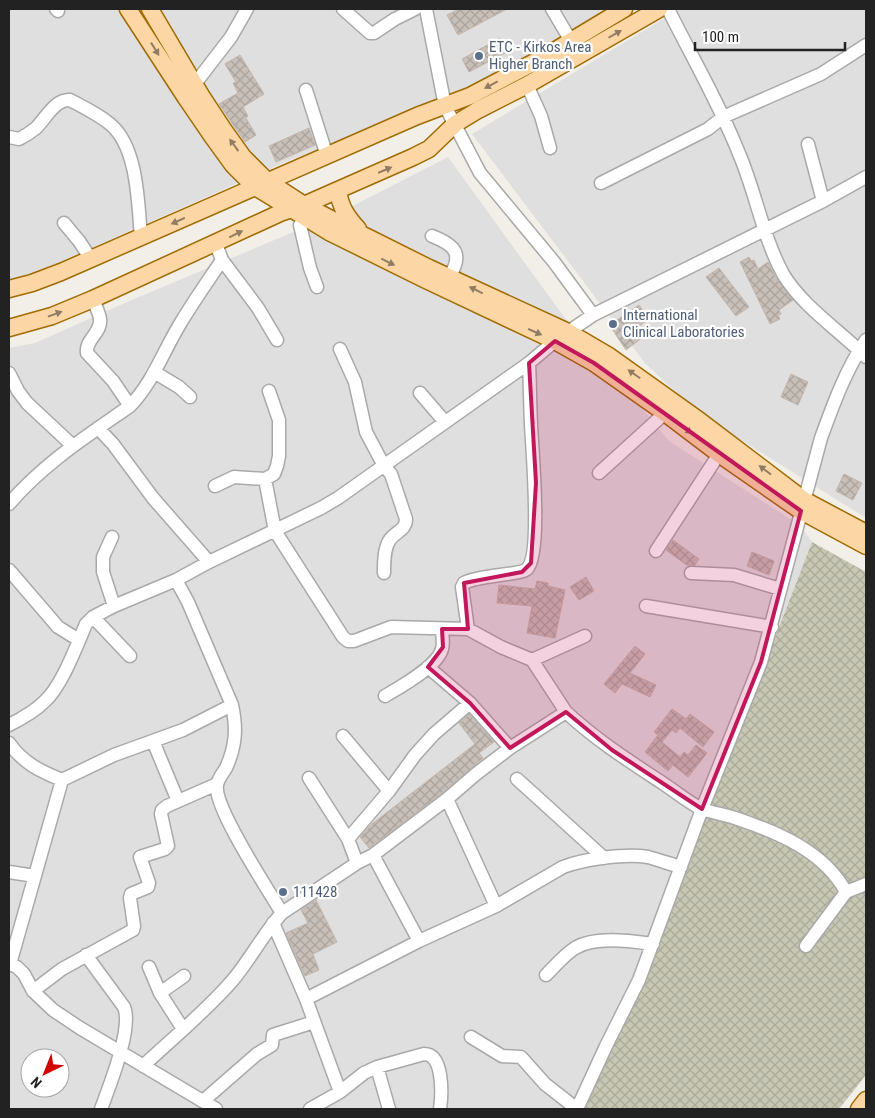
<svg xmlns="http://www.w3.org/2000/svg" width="875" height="1118" font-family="'Roboto Condensed',sans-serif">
	<defs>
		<pattern id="construction-cross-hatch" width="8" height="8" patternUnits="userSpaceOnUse" patternTransform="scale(1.25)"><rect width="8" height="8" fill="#c7c7b4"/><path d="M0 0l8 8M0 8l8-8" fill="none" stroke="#abab9a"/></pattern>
		<pattern id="building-cross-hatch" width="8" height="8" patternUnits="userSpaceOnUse" patternTransform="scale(1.25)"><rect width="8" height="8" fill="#c7bfb8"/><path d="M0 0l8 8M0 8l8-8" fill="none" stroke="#aba49e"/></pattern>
	</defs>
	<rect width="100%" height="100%" fill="#f2efe9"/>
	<!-- residential -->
	<path fill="#e0dfdf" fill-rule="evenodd" d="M 9,9 L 608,9 L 468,90 L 425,106 L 290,160 L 37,272 L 9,281 Z
		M 680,9 L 866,9 L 866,518 L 695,411 L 645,363 L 472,134 Z
		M 448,157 L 583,343 L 606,365 L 669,441 L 801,526 L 812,542 L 661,933 L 575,1109 L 9,1109 L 9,348 L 35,343 L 127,302 L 341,212 ZM 30,1058 L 60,1058 L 60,1088 L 30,1088 Z"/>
	<!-- construction -->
	<path fill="url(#construction-cross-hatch)" d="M 812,542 L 866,572 L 866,1075 L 839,1109 L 575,1109 L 661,933 Z"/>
	<!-- building -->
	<path fill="url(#building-cross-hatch)" stroke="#c4b6ab" d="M 459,9 L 507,9 L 458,35 L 447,15 Z
		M 500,38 L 507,52 L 469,72 L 462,59 Z
		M 240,55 L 264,94 L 243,107 L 248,116 L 246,118 L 256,135 L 245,142 L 219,104 L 238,93 L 233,83 L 236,82 L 225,64 Z
		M 309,128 L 315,145 L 276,162 L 269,146 Z
		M 749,257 L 751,261 L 754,260 L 758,269 L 768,262 L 776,278 L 793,300 L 779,310 L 781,314 L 778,315 L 780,319 L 770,324 L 740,262 Z
		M 719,268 L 749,307 L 736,316 L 706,277 Z
		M 639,305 L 649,319 L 635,329 L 642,338 L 626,350 L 612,329 L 612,326 L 614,322 Z
		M 791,374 L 808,382 L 798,405 L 781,397 Z
		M 844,474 L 862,483 L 853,500 L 836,491 Z
		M 673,540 L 699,559 L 695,565 L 688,566 L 666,550 Z
		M 752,552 L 774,561 L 769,575 L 747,566 Z
		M 586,577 L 594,591 L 579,600 L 570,587 Z
		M 537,581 L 548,583 L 548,586 L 565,590 L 555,638 L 527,633 L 532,606 L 497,603 L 499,585 L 535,589 Z
		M 635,646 L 645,654 L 630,673 L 656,685 L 650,697 L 622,684 L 615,693 L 604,684 Z
		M 672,709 L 686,719 L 690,714 L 714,732 L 703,747 L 680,728 L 676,733 L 672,730 L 662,742 L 680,757 L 684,752 L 688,755 L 696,745 L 707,753 L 688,777 L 673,765 L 668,771 L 645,752 L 658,735 L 654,732 Z
		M 469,714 L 494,742 L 479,753 L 483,758 L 442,793 L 369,848 L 360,837 L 372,824 L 475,744 L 459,723 Z
		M 316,900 L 337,942 L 313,954 L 319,970 L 305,976 L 286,933 L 308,923 L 301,910 Z"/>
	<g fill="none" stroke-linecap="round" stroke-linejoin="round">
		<!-- minor casing -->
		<g stroke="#a9a9a9" stroke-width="15">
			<path id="minor" d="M 56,9 L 58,11
				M 343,9 L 370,33 L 374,33 L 395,19 L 415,9
				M 426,9 L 445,106 L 480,173 L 554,262 L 593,315
				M 552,9 L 571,41
				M 668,9 C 692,57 720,105 740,156 C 756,194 763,237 783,274 C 803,307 839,330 866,357
				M 194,85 L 231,37 L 247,9
				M 527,85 L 541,116 L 550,148
				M 306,90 L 327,156
				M 9,137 L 19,139 C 25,136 31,132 36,128 C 46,118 55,99 70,100 C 83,107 98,114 110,124 C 138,147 138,204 141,237
				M 808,144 L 823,201
				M 601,183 L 708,129 L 723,117 L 821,74 L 866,45
				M 64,223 L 79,241 L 91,259
				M 300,225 L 310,268 L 317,287
				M 432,236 C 455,245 464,254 449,277
				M 216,244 L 222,260 L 258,308 L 277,340
				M 340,349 L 355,382 L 366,432 L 384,466 L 391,474 L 406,519 C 406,531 394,532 389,541 C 384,550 384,562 384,573
				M 154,372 L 179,387 L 190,397
				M 9,373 L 18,391 L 27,403 L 72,445
				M 269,391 L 279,420 L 279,456 L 277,466 L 274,474 L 265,479 L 275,531 L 343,637 L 348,641 L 354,641 L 391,627 L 468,629 L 501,647 L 532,660
				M 420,393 L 445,422
				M 130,406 C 153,382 163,352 180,324 C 193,302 208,281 222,260
				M 98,428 L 113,444 L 153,498 L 209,562
				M 599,473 L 665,413
				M 215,486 L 234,477 L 265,479
				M 9,504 C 43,464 87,436 130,406 L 113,381 L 87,353 C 85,339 102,333 100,319 C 99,312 95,305 93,299
				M 112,537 L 103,557 L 103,572 L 114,606
				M 656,551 L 719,454
				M 9,570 L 58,627 L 79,640
				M 691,573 L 734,575 L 780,589
				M 176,580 L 188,602 L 232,705 C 237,728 236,746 226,768 C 223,773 218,779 217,785 C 213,807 269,891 282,913 L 357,863 L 373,855 L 419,941 L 496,906 L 563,867 C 584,859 626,853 648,857 C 659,860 670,864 681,867
				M 646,606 L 772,627
				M 93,617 L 130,656
				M 468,629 L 462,587 L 464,583 C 478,575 521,575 527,569 C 542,555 532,448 531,424 C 530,404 530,383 529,363
				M 428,667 L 470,703
				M 385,696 C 400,687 437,667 442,649 C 444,643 442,635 442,629
				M 566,712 L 532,660 L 585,636
				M 9,725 C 21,719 34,712 44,702 C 62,686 76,647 86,624 L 93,617 L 114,606 L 176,580 L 209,562 L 321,508 L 338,498 L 529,363 L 555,341 L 593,315 L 823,201 L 866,177
				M 343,736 L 389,791
				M 153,741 L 178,801
				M 9,743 C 23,763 40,771 62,780
				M 309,778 L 348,839 L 357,863
				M 517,779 L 604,858
				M 447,799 L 496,906
				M 348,839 L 389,791 L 415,755 L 434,734 L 470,703 L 510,748
				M 373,855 L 447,799 L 476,774 L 510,748 L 566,712 C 596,740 629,761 664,784 C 676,792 689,803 702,809 C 712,813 724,814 735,818 C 777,832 824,851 846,892
				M 9,872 L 35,876
				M 273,923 L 306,999 L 340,1092
				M 806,946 L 846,892 L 866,884
				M 86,955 L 124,1007 C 133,1028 109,1087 101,1109
				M 9,964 L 17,967 L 24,974 L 33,991 L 53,1010 L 80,1028 L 216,1109
				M 10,964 L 62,780 L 114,755 L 183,730 L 232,705
				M 149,967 L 160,993 L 183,1029
				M 546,975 C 555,966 564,955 575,948 C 595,936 630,941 653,944
				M 33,991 L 62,969 L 133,930 L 134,926 L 130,898 L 131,894 L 148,887 L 149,883 L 140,857 L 165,849 L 168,846 L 161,814 L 162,810 L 167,806 L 217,784
				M 160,993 L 184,976
				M 306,999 L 419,941
				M 471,1037 L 502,1056 L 521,1057 L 545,1084 L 577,1109
				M 143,1066 C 173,1038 205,1012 232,981 C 250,960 263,934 282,913
				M 377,1067 L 389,1109
				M 203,1101 L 257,1054 L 272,1045 L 273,1035 L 314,1022
				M 310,1109 L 340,1092 L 364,1073 L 377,1067 L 424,1054 C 444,1054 442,1095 440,1109
				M 577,1109 L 606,1046 L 639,980 L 702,809 L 761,662 L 821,438 C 833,405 846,369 866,340"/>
		</g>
		<!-- major casing -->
		<g stroke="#a06b00" stroke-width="19">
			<path id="major" d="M 128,9 L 186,98 L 212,136 L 233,165 L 254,186 L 329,232 L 424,279 L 555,341 L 594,363 L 665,413 L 719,454 L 801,511 L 866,546
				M 150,9 L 202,97 L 223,129 L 243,157 L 267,181 L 304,205 L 335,221 L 429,268 L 568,332 L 609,356 L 700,421 L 804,500 L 866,533
				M 338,190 C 340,207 347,217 358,229
				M 9,289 L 32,283 L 61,272 L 417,116 L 470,96 L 546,56 L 624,9
				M 9,328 L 52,316 L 93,299 L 280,213 L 304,205 L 413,157 L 429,149 L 455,124 L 478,110 L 527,85 L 659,9
				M 859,1109 L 866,1100"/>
		</g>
		<!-- minor -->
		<use href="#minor" stroke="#fff" stroke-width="12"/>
		<!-- major -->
		<use href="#major" stroke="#fcd6a4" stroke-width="16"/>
	</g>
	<!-- one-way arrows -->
	<defs><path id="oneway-solid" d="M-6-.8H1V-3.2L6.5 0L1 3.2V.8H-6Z" transform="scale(1.25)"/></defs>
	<g fill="#8f7c63">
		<use href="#oneway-solid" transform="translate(615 34) rotate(-30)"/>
		<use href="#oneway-solid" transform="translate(155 49) rotate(58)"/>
		<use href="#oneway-solid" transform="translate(491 85) rotate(152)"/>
		<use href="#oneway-solid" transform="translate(234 145) rotate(-126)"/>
		<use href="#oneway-solid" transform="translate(385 170) rotate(-23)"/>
		<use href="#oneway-solid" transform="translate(178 221) rotate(156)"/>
		<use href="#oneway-solid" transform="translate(236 234) rotate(-26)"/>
		<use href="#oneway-solid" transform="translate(388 262) rotate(26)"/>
		<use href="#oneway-solid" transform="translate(476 290) rotate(-154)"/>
		<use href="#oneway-solid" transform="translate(55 314) rotate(-20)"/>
		<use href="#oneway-solid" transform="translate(535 332) rotate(24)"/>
		<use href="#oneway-solid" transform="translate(634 374) rotate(-145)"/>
		<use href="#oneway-solid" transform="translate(686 429) rotate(37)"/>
		<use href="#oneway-solid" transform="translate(765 470) rotate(-143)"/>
	</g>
	<!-- marked area -->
	<path fill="#c2185b" fill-opacity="0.2" stroke="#c2185b" stroke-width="4" stroke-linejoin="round" d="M 555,341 L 594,363 L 801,511 L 761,662 L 702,809 L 612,750 L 566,712 L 510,748 L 470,703 L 428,667 L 443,647 L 442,629 L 468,629 L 464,583 L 522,572 L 531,563 L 536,483 L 529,363 Z"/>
	<!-- markers -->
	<g fill="#5c6f8a" stroke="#fff" stroke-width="2">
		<circle cx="479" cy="56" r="5"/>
		<circle cx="613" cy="324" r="5"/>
		<circle cx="283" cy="892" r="5"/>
	</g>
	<g text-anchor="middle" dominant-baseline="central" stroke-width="4.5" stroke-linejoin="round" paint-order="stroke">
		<!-- service labels -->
		<g font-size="15" fill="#4e5e75" stroke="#fff" text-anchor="start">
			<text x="489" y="47">ETC - Kirkos Area<tspan x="489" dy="17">Higher Branch</tspan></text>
			<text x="623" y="315">International<tspan x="623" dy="17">Clinical Laboratories</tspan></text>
			<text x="293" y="892">111428</text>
		</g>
	</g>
	<!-- border -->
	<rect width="875" height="1118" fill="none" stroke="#222222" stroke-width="20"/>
	<!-- north arrow -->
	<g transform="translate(45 1073) rotate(223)"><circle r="24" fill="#ffffff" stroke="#a7a7a7"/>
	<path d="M0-4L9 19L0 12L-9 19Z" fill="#d40000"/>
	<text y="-8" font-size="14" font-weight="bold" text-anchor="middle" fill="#222222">N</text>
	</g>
	<!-- scale -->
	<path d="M695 42v8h150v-8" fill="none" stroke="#222222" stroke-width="2.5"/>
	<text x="702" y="42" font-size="15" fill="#222222" stroke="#ffffff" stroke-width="4" paint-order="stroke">100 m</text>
</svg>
